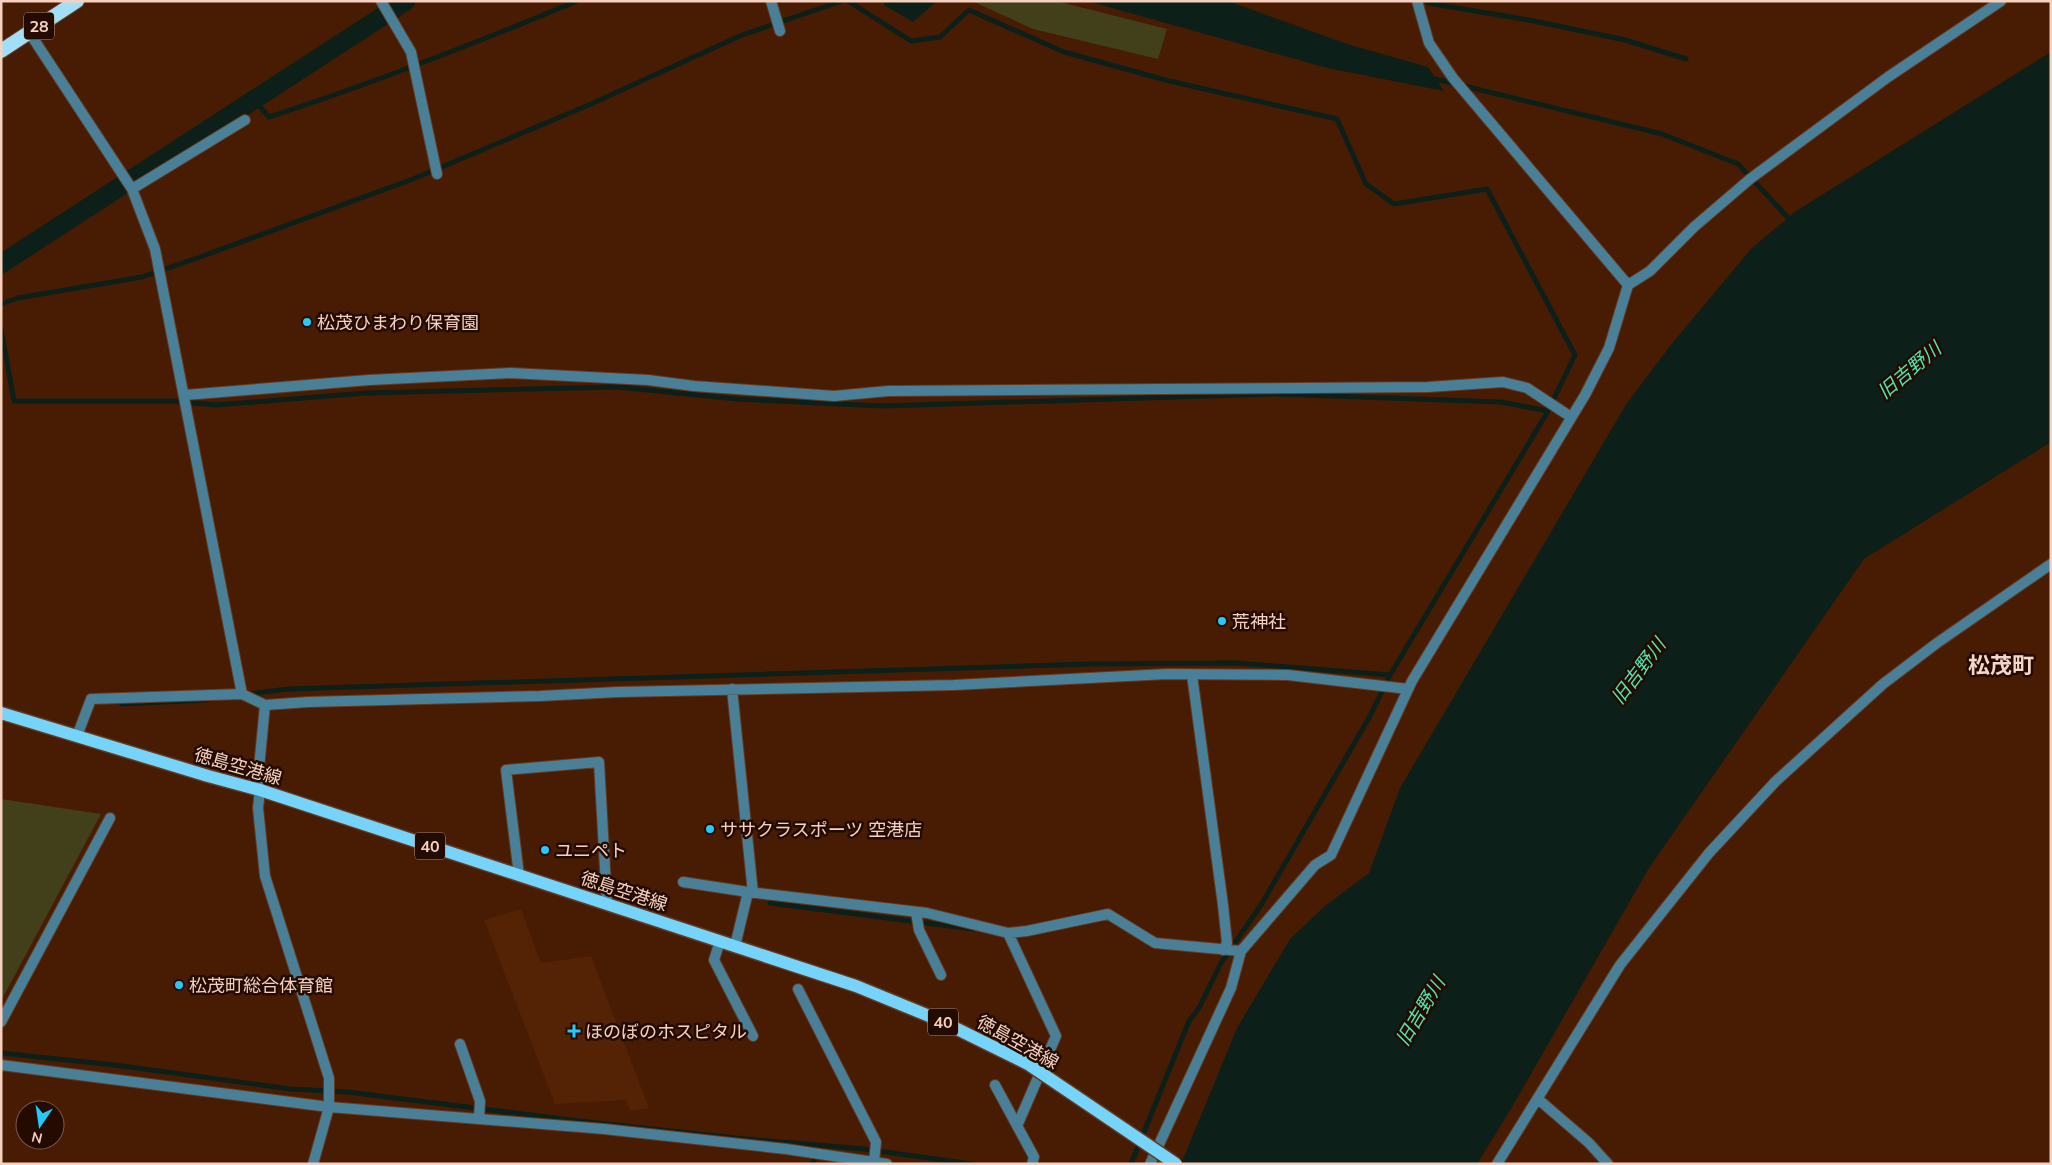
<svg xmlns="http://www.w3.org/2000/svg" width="2052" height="1165" font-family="Mulish,'Noto Sans JP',sans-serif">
	<rect width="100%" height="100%" fill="#481c02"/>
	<!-- built -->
	<path fill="#542204" d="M 521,909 L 541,963 L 591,956 L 649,1108 L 630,1111 L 626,1100 L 555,1104 L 484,920 Z"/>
	<!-- green -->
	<path fill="#41401a" d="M 972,1 L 1056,1 L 1167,29 L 1158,59 L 1033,29 Z
		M 1,799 L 101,814 L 1,1001 Z"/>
	<!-- water -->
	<path fill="#0c2019" d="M 884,1 L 937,1 L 913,22 L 884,5 Z
		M 1087,1 L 1228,1 L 1347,44 L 1428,67 L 1444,91 L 1327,68 Z
		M 2051,52 L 2051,442 L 1864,559 L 1649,868 L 1511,1109 L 1477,1164 L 1181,1164 L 1237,1028 L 1290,939 L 1325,906 L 1369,873 L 1400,788 L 1627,403 L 1670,346 L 1751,249 L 1796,211 Z"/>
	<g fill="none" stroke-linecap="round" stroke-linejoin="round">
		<!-- stream -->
		<path stroke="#0c2019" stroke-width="5" d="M 1428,1 L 1428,3 L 1534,21 L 1625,40 L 1686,59
			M 1431,78 L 1662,134 L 1738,164 L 1792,222
			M 254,100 L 269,117 C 374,83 476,43 577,1
			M 1,304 L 18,298 L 142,277 L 200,257 L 413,179 L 591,104 L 742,35 L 842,1
			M 1,329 L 14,401 L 173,401 L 216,405 L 366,393 L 618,387 L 737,399 L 882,406 L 1274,394 L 1501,402 L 1548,411
			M 248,694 L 288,689 L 1089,664 L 1238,663 L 1390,675 L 1548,411 L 1575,355 L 1487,189 L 1394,204 L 1366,184 L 1337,119 L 1169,81 L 1064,52 L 969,10 L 940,37 L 911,41 L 848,1
			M 122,704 L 207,700
			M 770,903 L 973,929
			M 1,1053 L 115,1065 L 290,1089 L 348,1092
			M 347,1092 L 579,1121 L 736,1138 L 864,1149 L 972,1164
			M 813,1164 L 816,1152
			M 1131,1164 L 1189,1021 L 1199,1008 L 1221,963 L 1261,905 L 1370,716 L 1390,675"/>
		<!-- canal -->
		<path stroke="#0c2019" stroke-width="19" d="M 1,264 L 406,1"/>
		<!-- service casing -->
		<g stroke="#643920" stroke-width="12">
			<path id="service" d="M 683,882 L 748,892
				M 916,912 L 919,930 L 941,975
				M 720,941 L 714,960 L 753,1036
				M 1,1022 L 110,818
				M 460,1044 L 480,1101 L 479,1119"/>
		</g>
		<!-- minor casing -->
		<g stroke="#643920" stroke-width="12">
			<path id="minor" d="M 381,1 L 411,52 L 437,174
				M 771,1 L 780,31
				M 1417,1 L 1429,43 L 1453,78 L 1628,285
				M 29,32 L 132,189 L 155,249 L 242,694 L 265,705 L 308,702 L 540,696 L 618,692 L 954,685 L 1167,674 L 1288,675 L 1408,689
				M 132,189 L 245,120
				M 185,395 L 369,380 L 511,373 L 648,380 L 694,386 L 834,396 L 888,391 L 1428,387 L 1503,382 L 1527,388 L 1571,417
				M 1192,675 L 1223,905 L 1227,943 L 1223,950
				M 732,689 L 753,893
				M 77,736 L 91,699 L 242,694
				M 260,790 L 259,768 L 265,705
				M 519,875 L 506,770 L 599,762 L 607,904
				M 1008,933 L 1056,1036 L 1017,1126
				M 735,946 L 748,892 L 927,913 L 1008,933 L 1027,931 L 1108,914 L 1155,943 L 1241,951
				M 798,989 L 876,1142 L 874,1162
				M 1,1065 L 329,1107 L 604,1129 L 786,1149 L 887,1164
				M 995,1085 L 1034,1157 L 1032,1164
				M 1538,1099 L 1589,1143 L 1608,1164
				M 1150,1164 L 1231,988 L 1241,951 L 1315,865 L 1331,855 L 1412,681 L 1585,395 L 1609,348 L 1628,285 L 1650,271 L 1694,227 L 1750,179 L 1888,77 L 2001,1
				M 1497,1164 L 1620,965 L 1709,853 L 1776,781 L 1883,684 L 1937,643 L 2051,564"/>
		</g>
		<!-- tertiary casing -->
		<g stroke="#643920" stroke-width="12">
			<path id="tertiary" d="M 260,790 L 258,808 L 265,876 L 329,1078 L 329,1107 L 313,1164"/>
		</g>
		<!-- primary casing -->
		<g stroke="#643920" stroke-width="15">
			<path id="primary" d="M 1,713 L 208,776 L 260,790 L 856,986 L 939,1020 L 1028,1064"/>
		</g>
		<!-- trunk casing -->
		<g stroke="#643920" stroke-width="16">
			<path id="trunk" d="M 1,51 L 77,1"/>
		</g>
		<!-- service -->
		<use href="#service" stroke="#498098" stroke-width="10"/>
		<!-- minor -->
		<use href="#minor" stroke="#498098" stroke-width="10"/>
		<!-- tertiary -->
		<use href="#tertiary" stroke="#498098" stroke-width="10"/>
		<!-- primary -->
		<use href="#primary" stroke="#76d3fa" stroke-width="12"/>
		<!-- trunk -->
		<use href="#trunk" stroke="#a3def7" stroke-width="14"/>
		<!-- primary-bridge casing -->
		<g stroke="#643920" stroke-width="15" stroke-linecap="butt">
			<path id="primary-bridge" d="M 1028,1064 L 1176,1164"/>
		</g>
		<!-- primary-bridge -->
		<use href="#primary-bridge" stroke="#76d3fa" stroke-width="12"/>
	</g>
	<!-- markers -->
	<g fill="#26c9fe" stroke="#240b01" stroke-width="2">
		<circle cx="307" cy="322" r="5"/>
		<circle cx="1222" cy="621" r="5"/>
		<circle cx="710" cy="829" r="5"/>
		<circle cx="545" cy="850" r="5"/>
		<circle cx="179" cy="985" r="5"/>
		<path d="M571.5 1023.5h5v5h5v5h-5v5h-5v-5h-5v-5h5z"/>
	</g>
	<g text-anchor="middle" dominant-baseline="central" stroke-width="5" stroke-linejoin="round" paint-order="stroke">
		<!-- shield labels -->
		<g fill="#240b01" stroke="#b79687" stroke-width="1">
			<rect x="24" y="12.5" width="30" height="27" rx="4"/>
			<rect x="415" y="832.5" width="30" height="27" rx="4"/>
			<rect x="928" y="1008.5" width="30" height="27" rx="4"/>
		</g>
		<g font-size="16" font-weight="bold" fill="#f6d1c0">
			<text x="39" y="26">28</text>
			<text x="430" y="846">40</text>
			<text x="943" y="1022">40</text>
		</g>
		<!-- poi labels -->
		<g font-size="18" fill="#f6d1c0" stroke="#240b01" text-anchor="start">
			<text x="317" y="322">松茂ひまわり保育園</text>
			<text x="1232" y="621">荒神社</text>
			<text x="720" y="829">ササクラスポーツ 空港店</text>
			<text x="555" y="850">ユニペト</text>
			<text x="189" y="985">松茂町総合体育館</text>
			<text x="585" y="1031">ほのぼのホスピタル</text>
		</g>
		<!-- street labels -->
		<g font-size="18" fill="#f6d1c0" stroke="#240b01">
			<text transform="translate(238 766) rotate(16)">徳島空港線</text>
			<text transform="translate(624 891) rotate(18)">徳島空港線</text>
			<text transform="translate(1018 1042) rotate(29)">徳島空港線</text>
		</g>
		<!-- water labels -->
		<g font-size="19" font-style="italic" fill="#50e7b5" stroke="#240b01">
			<text transform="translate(1909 370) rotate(-40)">旧吉野川</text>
			<text transform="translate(1638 671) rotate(-53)">旧吉野川</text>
			<text transform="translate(1420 1011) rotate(-59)">旧吉野川</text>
		</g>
		<!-- district labels -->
		<g font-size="22" font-weight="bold" fill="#f5d7c9" stroke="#240b01">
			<text x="2001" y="665">松茂町</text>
		</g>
	</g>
	<!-- border -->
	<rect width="2052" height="1165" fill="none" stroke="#f6d1c0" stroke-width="5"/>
	<!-- north arrow -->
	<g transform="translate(40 1125) rotate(193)"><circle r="24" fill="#240b01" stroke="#785a4d"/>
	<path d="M0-4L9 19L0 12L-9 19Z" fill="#26c9fe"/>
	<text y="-8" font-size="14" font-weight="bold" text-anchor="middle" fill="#f6d1c0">N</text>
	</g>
</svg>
